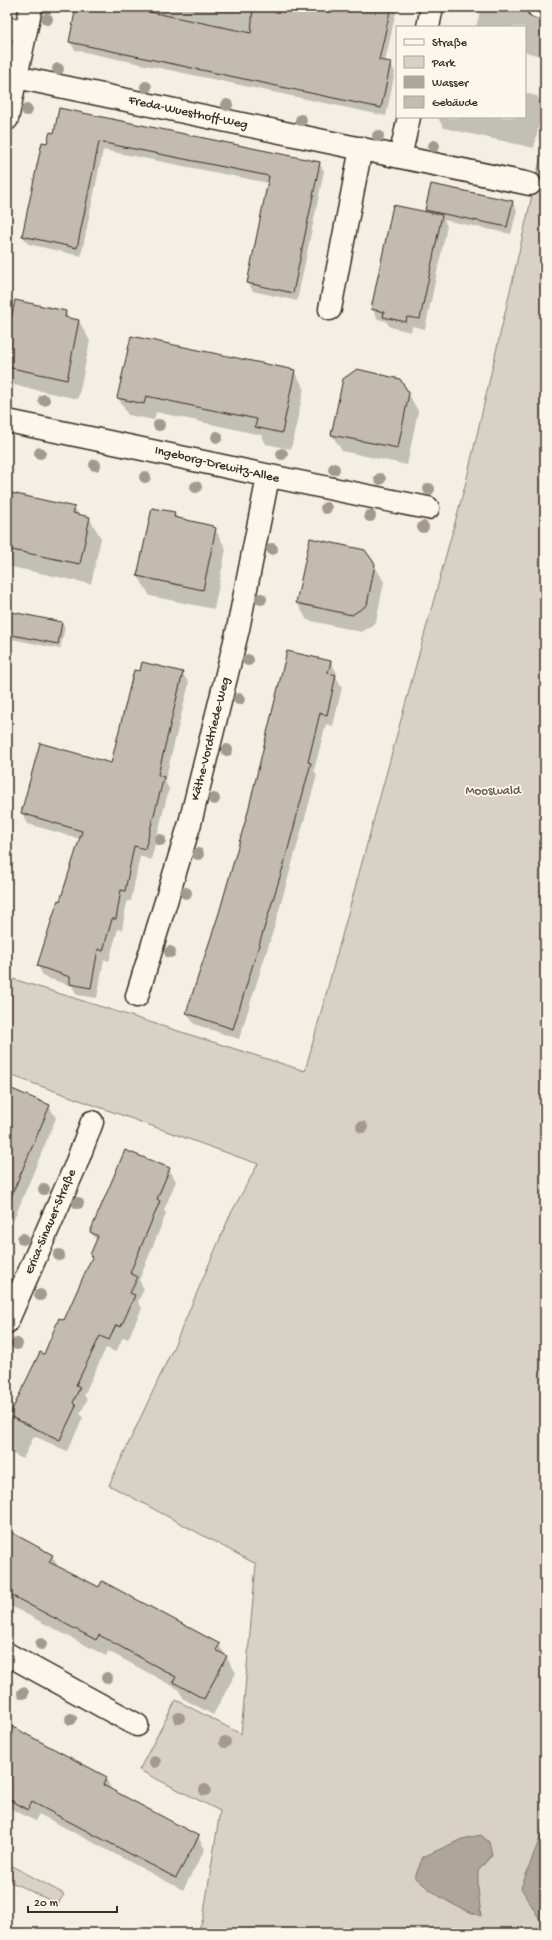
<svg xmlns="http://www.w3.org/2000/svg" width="552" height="1940" font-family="'Gochi Hand',sans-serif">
	<rect width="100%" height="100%" fill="#f3efe4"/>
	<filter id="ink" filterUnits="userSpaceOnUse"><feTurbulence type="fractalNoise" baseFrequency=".025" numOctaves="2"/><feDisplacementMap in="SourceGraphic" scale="8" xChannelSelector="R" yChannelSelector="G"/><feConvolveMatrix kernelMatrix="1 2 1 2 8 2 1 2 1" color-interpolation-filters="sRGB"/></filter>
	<g filter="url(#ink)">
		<!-- green -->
		<path fill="#d8d1c6" stroke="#8a7e72" d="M 545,139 L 545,1933 L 197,1933 L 203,1919 L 220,1811 L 139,1770 L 176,1700 L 241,1734 L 256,1564 L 109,1485 L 175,1344 L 230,1215 L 258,1164 L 7,1074 L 7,977 L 305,1071 L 466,482 Z
			M 7,1863 L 64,1894 L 58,1904 L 7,1880 Z"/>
		<!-- water -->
		<path fill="#afa69a" stroke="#817468" d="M 545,1825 L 545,1928 L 521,1888 Z
			M 481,1835 L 489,1842 L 492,1855 L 478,1871 L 478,1889 L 481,1916 C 456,1908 434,1895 415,1877 L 423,1857 L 462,1839 Z"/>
		<!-- shadow -->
		<path fill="#0003" d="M 7,7 L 9,7 L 8,14 L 7,14 Z
			M 78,7 L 122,7 L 160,15 L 162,7 L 397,7 L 385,62 L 390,63 L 395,72 L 386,116 L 75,50 L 70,42 Z
			M 481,7 L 534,7 L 530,14 L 531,18 L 545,21 L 545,57 L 525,52 L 525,27 L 476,27 Z
			M 525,93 L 537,96 L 543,106 L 534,148 L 444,128 L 438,118 L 525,117 Z
			M 50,133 L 319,163 L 324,171 L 297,301 L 253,291 L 248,283 L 269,183 L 103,150 L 81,256 L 28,244 L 23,236 Z
			M 512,202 L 517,210 L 511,234 L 444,220 L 447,226 L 425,329 L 412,326 L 411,332 L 390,327 L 386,321 L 378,319 L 372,309 L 428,213 L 426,209 Z
			M 65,312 L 69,319 L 79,321 L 90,341 L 78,399 L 14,385 L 7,373 L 7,343 Z
			M 294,371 L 304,388 L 291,449 L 266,444 L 261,435 L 156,412 L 154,420 L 128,415 L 118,398 Z
			M 408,393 L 418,411 L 407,465 L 342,451 L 332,435 Z
			M 7,493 L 74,507 L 79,515 L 89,518 L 101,538 L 91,584 L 7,566 Z
			M 152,509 L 174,513 L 178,519 L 215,529 L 226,549 L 214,609 L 150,596 L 138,576 Z
			M 310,539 L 374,564 L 384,582 L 376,622 L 362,632 L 307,620 L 297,603 Z
			M 7,612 L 62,623 L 65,628 L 60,649 L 7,638 Z
			M 331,662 L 337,673 L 336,677 L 342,687 L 333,726 L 326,724 L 314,770 L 317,775 L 274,928 L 239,1039 L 194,1024 L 187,1013 Z
			M 182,673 L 189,683 L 165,781 L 169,789 L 151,860 L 140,856 L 131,901 L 127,901 L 122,930 L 118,929 L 109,961 L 104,959 L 97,998 L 77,995 L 72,986 L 44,977 L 38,966 L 80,839 L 28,824 L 22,813 L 112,764 Z
			M 7,1093 L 49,1106 L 56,1118 L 7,1236 Z
			M 169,1169 L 176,1181 L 164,1210 L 166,1214 L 139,1280 L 144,1289 L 138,1302 L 142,1308 L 128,1339 L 123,1337 L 116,1352 L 106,1348 L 84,1395 L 87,1400 L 80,1414 L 83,1418 L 67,1451 L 34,1436 L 23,1459 L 7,1451 L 7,1416 L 10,1417 L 40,1354 L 44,1356 L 65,1322 L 93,1258 L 91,1255 L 97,1241 L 91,1232 Z
			M 7,1531 L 52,1556 L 59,1568 L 219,1645 L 236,1673 L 213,1715 L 184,1699 L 178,1689 L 108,1651 L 106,1656 L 7,1604 Z
			M 7,1725 L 106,1778 L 112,1791 L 198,1837 L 205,1849 L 183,1890 L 39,1814 L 35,1821 L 7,1806 Z"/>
		<!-- building -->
		<path fill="#c3bbb0" stroke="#3b2a1e" d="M 76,7 L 126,7 L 251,33 L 253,7 L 391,7 L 379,60 L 391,62 L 381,108 L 69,42 Z
			M 59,108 L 320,162 L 293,293 L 247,283 L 269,176 L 99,142 L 77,248 L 22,236 L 42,142 L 47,143 L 50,132 L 54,133 Z
			M 431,184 L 513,201 L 507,227 L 425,210 Z
			M 393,205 L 442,215 L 420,319 L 407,317 L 406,322 L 383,317 L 384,312 L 371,309 Z
			M 15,300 L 66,311 L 65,317 L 79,320 L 67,380 L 7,367 L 7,338 Z
			M 131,336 L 295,370 L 282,433 L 255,427 L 257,419 L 202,408 L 146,396 L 144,404 L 117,398 Z
			M 357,369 L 400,379 L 409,393 L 398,448 L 331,435 L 343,379 Z
			M 7,492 L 75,507 L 73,513 L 90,517 L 80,564 L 7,549 Z
			M 152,508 L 175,512 L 174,517 L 213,526 L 213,527 L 216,528 L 203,590 L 137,576 Z
			M 310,538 L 365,550 L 375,564 L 367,605 L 352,615 L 296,603 Z
			M 7,611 L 62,622 L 58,644 L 7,634 Z
			M 287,651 L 331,661 L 328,673 L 336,675 L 327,715 L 320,713 L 308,762 L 311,763 L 284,864 L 233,1029 L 186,1013 L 219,913 L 247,815 Z
			M 142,662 L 183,672 L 158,775 L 164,777 L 145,849 L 134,846 L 125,891 L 121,890 L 116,919 L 112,919 L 103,951 L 98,949 L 91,988 L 70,984 L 70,977 L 37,966 L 58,900 L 60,901 L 82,831 L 21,813 L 40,743 L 111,763 L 134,670 L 140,671 Z
			M 7,1087 L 50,1105 L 7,1206 Z
			M 125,1150 L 170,1168 L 157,1199 L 160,1201 L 130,1273 L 138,1277 L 130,1293 L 135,1295 L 121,1327 L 116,1325 L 109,1340 L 100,1336 L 76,1385 L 80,1387 L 73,1403 L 76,1406 L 60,1440 L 9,1416 L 40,1352 L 44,1354 L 59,1318 L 64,1320 L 92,1257 L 90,1255 L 98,1236 L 90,1232 Z
			M 7,1530 L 53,1555 L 49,1562 L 99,1587 L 102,1581 L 220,1644 L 216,1650 L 227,1656 L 204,1699 L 173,1682 L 176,1677 L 99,1635 L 96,1640 L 7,1593 Z
			M 7,1724 L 107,1777 L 103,1785 L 199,1836 L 176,1878 L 32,1802 L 28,1810 L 7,1798 Z"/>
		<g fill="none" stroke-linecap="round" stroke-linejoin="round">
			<!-- minor casing -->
			<g stroke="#3b2a1e" stroke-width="25">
				<path id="minor" d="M 538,7 L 545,8
					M 428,27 L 432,7
					M 7,28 L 25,32
					M 16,77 L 530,184
					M 7,119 L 31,7
					M 400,157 L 409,117
					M 330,309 L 361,148
					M 7,421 C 147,449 287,481 428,508
					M 137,996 L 190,823 L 238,629 L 268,477
					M 7,1322 L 75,1167 L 92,1122
					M 7,1654 L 137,1725"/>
			</g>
			<!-- minor -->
			<use href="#minor" stroke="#fbf7ec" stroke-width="22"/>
		</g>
		<!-- trees -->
		<g fill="#a39a8e">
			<circle cx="47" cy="19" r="6"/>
			<circle cx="58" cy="69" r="6"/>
			<circle cx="146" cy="87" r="6"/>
			<circle cx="227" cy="105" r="6"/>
			<circle cx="27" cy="110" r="6"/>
			<circle cx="301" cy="120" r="6"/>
			<circle cx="378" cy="136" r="6"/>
			<circle cx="434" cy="146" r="6"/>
			<circle cx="44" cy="400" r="6"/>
			<circle cx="159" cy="425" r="6"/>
			<circle cx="217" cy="437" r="6"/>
			<circle cx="40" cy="453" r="6"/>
			<circle cx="282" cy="454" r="6"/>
			<circle cx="95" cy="465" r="6"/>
			<circle cx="334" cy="469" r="6"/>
			<circle cx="145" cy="477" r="6"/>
			<circle cx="380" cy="479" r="6"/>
			<circle cx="196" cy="487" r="6"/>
			<circle cx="429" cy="489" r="6"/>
			<circle cx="326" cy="508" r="6"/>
			<circle cx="370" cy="516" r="6"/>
			<circle cx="423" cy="527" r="6"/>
			<circle cx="272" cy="549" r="6"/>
			<circle cx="261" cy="599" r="6"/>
			<circle cx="248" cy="660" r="6"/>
			<circle cx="239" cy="699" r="6"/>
			<circle cx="227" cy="750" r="6"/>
			<circle cx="214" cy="799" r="6"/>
			<circle cx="160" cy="840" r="6"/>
			<circle cx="198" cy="854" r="6"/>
			<circle cx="186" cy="893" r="6"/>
			<circle cx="170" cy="952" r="6"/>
			<circle cx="362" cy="1127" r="6"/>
			<circle cx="44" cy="1189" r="6"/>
			<circle cx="78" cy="1203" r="6"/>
			<circle cx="23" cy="1239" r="6"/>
			<circle cx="59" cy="1255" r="6"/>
			<circle cx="40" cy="1295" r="6"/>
			<circle cx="17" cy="1344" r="6"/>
			<circle cx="41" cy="1644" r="6"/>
			<circle cx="107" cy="1678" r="6"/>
			<circle cx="23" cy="1693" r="6"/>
			<circle cx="179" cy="1718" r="6"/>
			<circle cx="71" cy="1719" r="6"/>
			<circle cx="225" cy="1742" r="6"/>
			<circle cx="155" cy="1762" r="6"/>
			<circle cx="205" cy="1790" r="6"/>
		</g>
	</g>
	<g text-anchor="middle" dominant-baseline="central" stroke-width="3.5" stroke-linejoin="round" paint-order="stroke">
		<!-- street labels -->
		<g font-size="13" fill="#3b2a1e" stroke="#fbf7ec">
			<text transform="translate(188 113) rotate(12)">Freda-Wuesthoff-Weg</text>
			<text transform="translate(217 465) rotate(13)">Ingeborg-Drewitz-Allee</text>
			<text transform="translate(211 739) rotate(-76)">Käthe-Vordtriede-Weg</text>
			<text transform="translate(51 1222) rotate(-67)">Erica-Sinauer-Straße</text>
		</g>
		<!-- park labels -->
		<g font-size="13" fill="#625448" stroke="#fbf7ec">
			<text x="493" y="791">Mooswald</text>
		</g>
	</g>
	<!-- margin -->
	<rect width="552" height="1940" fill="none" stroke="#fbf7ec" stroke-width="24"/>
	<rect x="12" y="12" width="528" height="1916" fill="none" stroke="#3b2a1e" stroke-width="1.5" filter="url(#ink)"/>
	<!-- legend -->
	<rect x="396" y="26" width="130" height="92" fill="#fbf7ec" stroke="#aea59a"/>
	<rect x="404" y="39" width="20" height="6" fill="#fbf7ec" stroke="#aea59a"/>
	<text x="432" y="46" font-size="12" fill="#3b2a1e">Straße</text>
	<rect x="404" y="56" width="20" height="12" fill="#d8d1c6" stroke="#aea59a"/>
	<text x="432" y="66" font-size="12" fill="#3b2a1e">Park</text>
	<rect x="404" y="76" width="20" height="12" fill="#afa69a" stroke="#aea59a"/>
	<text x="432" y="86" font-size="12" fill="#3b2a1e">Wasser</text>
	<rect x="404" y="96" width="20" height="12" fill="#c3bbb0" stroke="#aea59a"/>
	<text x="432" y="106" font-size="12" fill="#3b2a1e">Gebäude</text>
	<!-- scale -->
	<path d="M28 1906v6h89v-6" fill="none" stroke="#3b2a1e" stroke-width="2"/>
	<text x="34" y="1906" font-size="12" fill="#3b2a1e" stroke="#fbf7ec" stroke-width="3" paint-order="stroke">20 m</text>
</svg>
